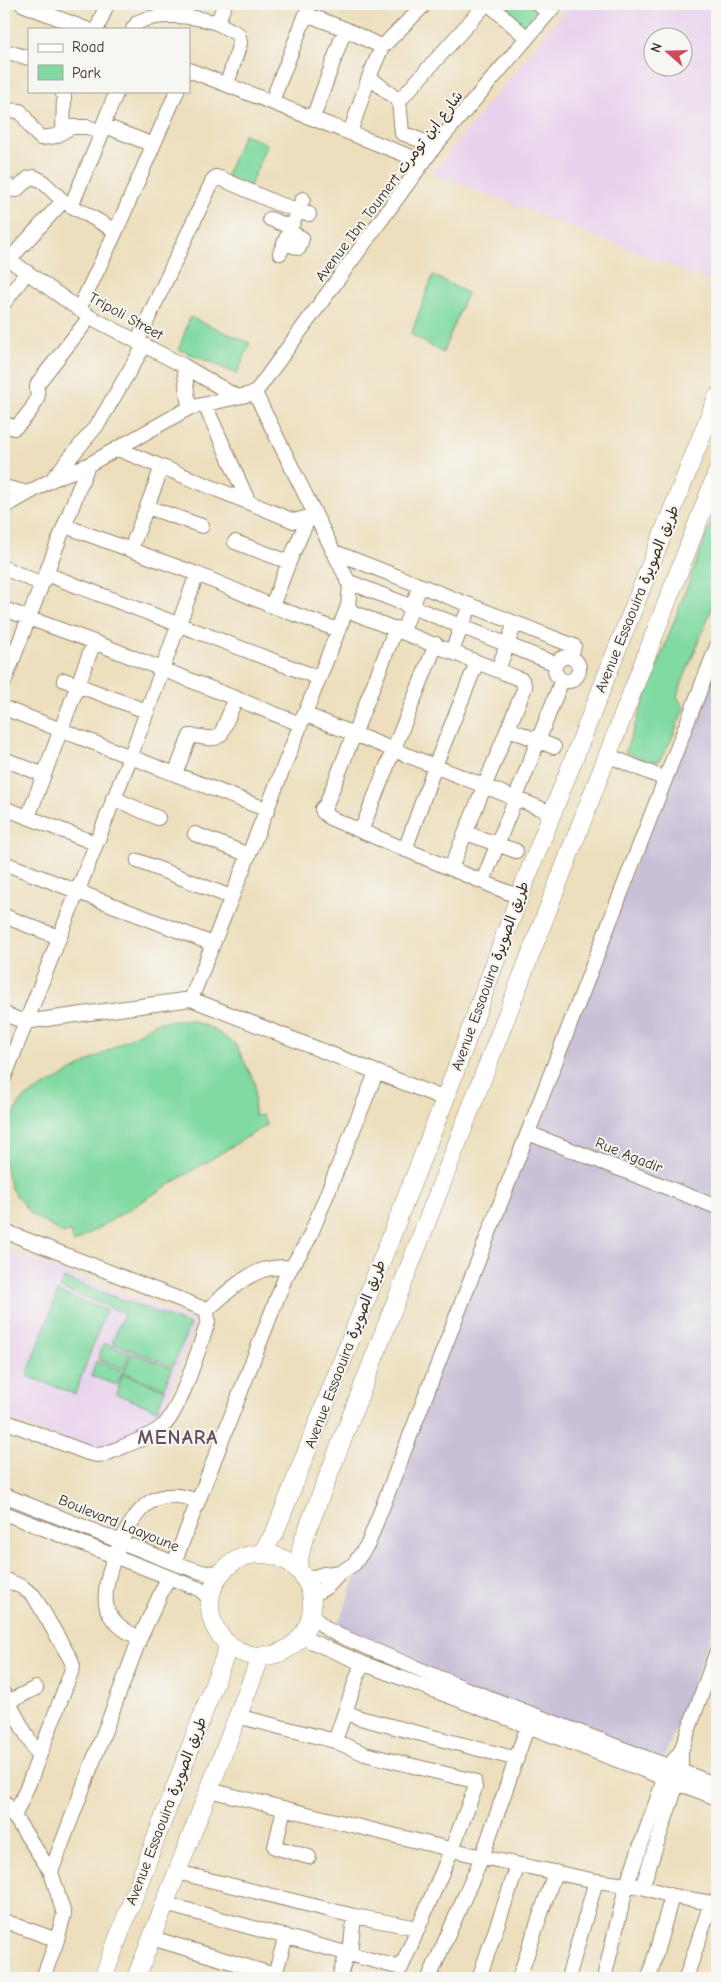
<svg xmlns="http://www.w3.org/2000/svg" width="721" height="1982" font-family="'Comic Neue','Playpen Sans Arabic',sans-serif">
	<rect width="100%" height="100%" fill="#f6f6f2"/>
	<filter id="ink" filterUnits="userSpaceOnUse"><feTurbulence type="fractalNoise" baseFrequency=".02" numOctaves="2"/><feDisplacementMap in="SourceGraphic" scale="10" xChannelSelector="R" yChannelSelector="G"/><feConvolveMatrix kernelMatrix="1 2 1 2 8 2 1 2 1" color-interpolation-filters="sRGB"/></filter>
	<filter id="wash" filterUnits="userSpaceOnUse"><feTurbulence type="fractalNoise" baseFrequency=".0096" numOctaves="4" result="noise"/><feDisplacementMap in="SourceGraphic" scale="20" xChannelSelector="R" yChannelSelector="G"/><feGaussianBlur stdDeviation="1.12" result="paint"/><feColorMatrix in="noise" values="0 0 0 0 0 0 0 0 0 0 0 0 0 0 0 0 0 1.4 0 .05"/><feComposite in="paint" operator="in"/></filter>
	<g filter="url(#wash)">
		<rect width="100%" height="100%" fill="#eddfbd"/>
		<!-- built -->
		<path fill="#e9d2ed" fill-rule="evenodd" d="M 570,4 L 717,4 L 717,284 L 432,173 ZM 654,38 L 684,38 L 684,68 L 654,68 Z
			M 4,1249 L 196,1322 L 161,1417 L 100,1451 L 4,1418 Z"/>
		<!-- industrial -->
		<path fill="#c9bfd7" d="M 717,655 L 717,1620 L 660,1769 L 333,1637 Z"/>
		<!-- green -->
		<path fill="#80daa1" stroke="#5e8260" d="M 495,4 L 530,4 L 539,12 L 524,30 Z
			M 244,134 L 267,144 L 250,186 L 226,176 Z
			M 433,275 L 467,293 L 443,353 L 411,334 Z
			M 190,317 L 250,343 L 237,374 L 179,349 Z
			M 717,507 L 717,595 L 677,696 L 684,708 L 670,743 L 659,761 L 646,761 L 625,752 Z
			M 191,1020 L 213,1029 L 236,1045 L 255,1083 L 254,1116 L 262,1115 L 267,1125 L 74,1243 L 70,1232 L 62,1233 L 32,1215 L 11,1189 L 4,1162 L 6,1130 L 21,1100 L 158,1022 Z
			M 64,1278 L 190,1325 L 173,1366 L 112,1343 L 124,1313 L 60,1288 Z
			M 58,1292 L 106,1310 L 75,1394 L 27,1376 Z
			M 104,1343 L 130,1353 L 124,1369 L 98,1359 Z
			M 132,1353 L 172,1368 L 164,1388 L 124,1373 Z
			M 96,1361 L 123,1371 L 117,1385 L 91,1376 Z
			M 123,1374 L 165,1390 L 157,1410 L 116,1394 Z"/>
	</g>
	<g filter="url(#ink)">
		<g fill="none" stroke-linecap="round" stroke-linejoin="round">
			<!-- minor casing -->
			<g stroke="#94846e" stroke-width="16">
				<path id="minor" d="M 22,4 L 86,29
					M 225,4 L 217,23 L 238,34 L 240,43 L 227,84
					M 489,4 L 527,38
					M 538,4 L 548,12
					M 306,14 L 345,29 L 382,47
					M 97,29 L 107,4
					M 133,29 L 138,22 C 161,12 194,16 217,23
					M 4,51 L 29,58
					M 189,70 L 424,162
					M 369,77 L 399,101 L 486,4
					M 62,91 L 64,97 L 63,130
					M 272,101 L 310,4
					M 399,101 L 402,133 L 435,146
					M 4,110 L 20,111 C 28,120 30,130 41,138 L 56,136 L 71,127 L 88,127 L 102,133 L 71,206
					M 313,118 L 345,29
					M 103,125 L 153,145
					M 102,133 L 103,125 L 117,91
					M 350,133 L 369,77 L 382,47 L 425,4
					M 4,183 L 14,190 L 16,190 L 29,178 L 34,177 L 42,181 L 63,201 L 116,231
					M 270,219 L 291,227
					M 285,243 L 299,248 L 302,238 L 289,232
					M 280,253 L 303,199
					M 4,256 L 90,317 L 184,366 L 237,397
					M 9,260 L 63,201
					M 4,303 L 27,272
					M 79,309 L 116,231 L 177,91
					M 137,342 L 213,180 L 216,177 L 220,178 L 276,203 L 309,214
					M 184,366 L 189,408
					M 255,393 L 435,146 L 556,4
					M 205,405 L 249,503
					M 4,423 L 14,428 C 22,423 33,408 37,399 C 39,393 35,389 38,383 L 90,317
					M 118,449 L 294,521 L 309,517
					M 54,477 L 98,424 L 144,346
					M 4,487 L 28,493
					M 4,507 L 53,479 L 88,465 L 189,408 L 255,393
					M 147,507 L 202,526
					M 65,526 L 197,574 L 272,606 L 338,630
					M 235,542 L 289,562
					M 131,549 L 162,467
					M 332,551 L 574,646 L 571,657
					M 4,568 L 42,584
					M 46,574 L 319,678
					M 347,581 L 556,664
					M 272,606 L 289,562 L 309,517 L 314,515
					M 348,606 L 352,612 L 522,680 L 525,687 L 451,868
					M 4,609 L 94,642 L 300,724
					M 396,628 L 326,805 L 322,809 L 323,812 L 330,818 L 361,831 L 519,897
					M 403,631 L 420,586
					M 452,651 L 470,605
					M555 669a12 12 0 1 1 24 0a12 12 0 1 1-24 0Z
					M 498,670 L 515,623
					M 64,680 L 146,711
					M 4,682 L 88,465
					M 4,708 L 268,810
					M 304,714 L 552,813
					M 509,729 L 554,747
					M 607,755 L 665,779
					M 4,759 L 44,775
					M 175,774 L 190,736 C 201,735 213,743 221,734 L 236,698
					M 113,798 L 158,818
					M 4,808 L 95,843
					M 28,817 L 94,642
					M 361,831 L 436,644
					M 466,833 L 516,851
					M 195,834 L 249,855
					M 405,850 L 435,766 L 477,662
					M 138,861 L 231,897
					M 4,863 L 213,944
					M 483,881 L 562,680
					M 4,916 L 58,937
					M 191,999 L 348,606 L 350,585 L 255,393
					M 4,1014 L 25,1022 L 191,999 L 445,1099
					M 4,1078 L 130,758 L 197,574
					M 528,1133 L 717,1207
					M 4,1231 L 207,1310
					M 207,1310 C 223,1296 242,1277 263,1270 C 272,1267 282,1267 291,1267
					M 4,1421 L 88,1453 L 97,1455 L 105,1454 C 123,1446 150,1438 164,1425 C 180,1411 200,1345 208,1322 L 207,1310
					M 4,1495 L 174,1563 L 205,1573 L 223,1572
					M 4,1513 L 199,1589 L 211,1599
					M 174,1563 L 285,1278 C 293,1263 303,1251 310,1236 L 376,1073
					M 4,1579 L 22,1587 L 34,1596 L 71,1660 L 73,1667 L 29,1783 L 14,1817
					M 305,1580 L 324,1574 L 341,1572
					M 311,1596 L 328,1586 L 341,1572 L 354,1564 L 368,1544 L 717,646
					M 311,1615 L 327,1629 L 338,1635 L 464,1688 L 717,1785
					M 301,1637 L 362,1663 L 717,1798
					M 140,1638 C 128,1633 114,1624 108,1611 C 97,1586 127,1516 150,1502 C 165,1492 182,1495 198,1501
					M 362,1663 L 345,1712 L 360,1718 L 517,1759
					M 4,1694 L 38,1756
					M 8,1702 L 36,1688
					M 335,1741 L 345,1712
					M 681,1751 L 717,1651
					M 209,1790 L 482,1857 L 596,1881 L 642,1887 L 672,1896 L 717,1904
					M 4,1801 L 51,1872 L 64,1914 L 57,1940 L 43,1978
					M 284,1808 L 275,1847 L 309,1857
					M 51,1872 L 140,1638 L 168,1578
					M 177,1872 L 354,1916 L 418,1928
					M 165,1904 L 401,1968 L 452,1849 L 475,1788 L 474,1781 L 365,1754 L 335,1741 L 237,1716
					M 4,1921 L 57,1940
					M 152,1938 L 271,1974 L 276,1971 L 286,1936
					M 350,1954 L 354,1916
					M 339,1978 L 347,1954
					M 429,1978 L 482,1857 L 528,1725
					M 479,1978 L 518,1865
					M 519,1978 L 555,1872
					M 568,1978 L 596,1881
					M 604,1978 L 627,1884 L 669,1766 L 681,1751 L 681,1772 L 642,1887
					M 649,1978 L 672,1896
					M 686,1978 L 711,1903"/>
			</g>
			<!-- major casing -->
			<g stroke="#94846e" stroke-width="19">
				<path id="major" d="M 261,1554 L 275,1532 L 445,1099 L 519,897 L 717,397
					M210 1605a51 51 0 1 1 102 0a51 51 0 1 1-102 0Z
					M 297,1569 L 303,1541 L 717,473
					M 103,1978 L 229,1645
					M 136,1978 L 261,1656"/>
			</g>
			<!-- minor -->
			<use href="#minor" stroke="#fff" stroke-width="14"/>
			<!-- major -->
			<use href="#major" stroke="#fff" stroke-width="18"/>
		</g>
	</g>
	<g text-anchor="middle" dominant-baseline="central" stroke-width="4" stroke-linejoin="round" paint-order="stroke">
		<!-- street labels -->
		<g font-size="15" fill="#3b2a1e" stroke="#f6f6f2">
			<text transform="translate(389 186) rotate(-53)">Avenue Ibn Toumert شارع ابن تومرت</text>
			<text transform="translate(126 316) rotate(29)">Tripoli Street</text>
			<text transform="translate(637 599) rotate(-68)">Avenue Essaouira طريق الصويرة</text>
			<text transform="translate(490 976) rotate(-70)">Avenue Essaouira طريق الصويرة</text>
			<text transform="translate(629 1155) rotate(22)">Rue Agadir</text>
			<text transform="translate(345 1354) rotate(-69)">Avenue Essaouira طريق الصويرة</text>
			<text transform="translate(119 1523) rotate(22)">Boulevard Laayoune</text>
			<text transform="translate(166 1811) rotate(-69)">Avenue Essaouira طريق الصويرة</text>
		</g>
		<!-- district labels -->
		<g font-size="20" font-weight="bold" letter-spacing="1" fill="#664f5f" stroke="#f6f6f2">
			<text x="178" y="1437">MENARA</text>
		</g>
	</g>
	<!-- margin -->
	<rect width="721" height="1982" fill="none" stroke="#f6f6f2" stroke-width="20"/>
	<!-- legend -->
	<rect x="28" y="28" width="162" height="65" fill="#f6f6f2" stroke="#aba49d"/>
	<rect x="38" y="44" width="25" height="8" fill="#ffffff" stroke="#aba49d"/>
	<text x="72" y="52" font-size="15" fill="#3b2a1e">Road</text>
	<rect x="38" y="65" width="25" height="15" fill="#80daa1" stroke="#aba49d"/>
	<text x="72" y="78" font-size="15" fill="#3b2a1e">Park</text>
	<!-- north arrow -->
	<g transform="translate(668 52) rotate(290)"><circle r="24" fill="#f6f6f2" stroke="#aba49d"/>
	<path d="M0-4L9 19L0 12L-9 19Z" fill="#d1495b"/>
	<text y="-8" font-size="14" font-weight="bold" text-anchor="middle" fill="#3b2a1e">N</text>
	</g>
</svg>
